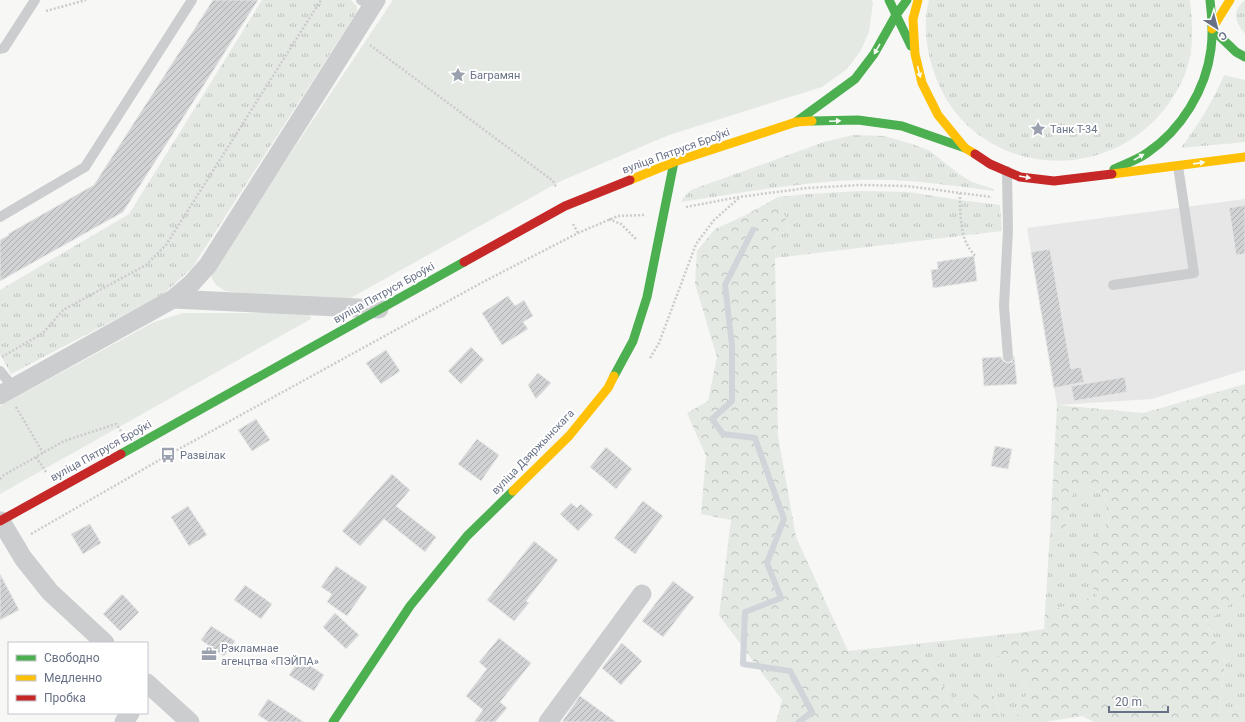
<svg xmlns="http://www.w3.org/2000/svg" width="1245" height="722" font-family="Roboto,sans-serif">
	<defs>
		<pattern id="grass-tufts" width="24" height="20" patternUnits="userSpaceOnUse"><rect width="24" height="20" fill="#e5e9e4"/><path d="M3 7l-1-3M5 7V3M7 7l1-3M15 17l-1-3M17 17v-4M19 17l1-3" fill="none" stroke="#bdc1be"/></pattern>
		<pattern id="forest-crowns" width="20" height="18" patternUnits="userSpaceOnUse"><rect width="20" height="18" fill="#e5e9e4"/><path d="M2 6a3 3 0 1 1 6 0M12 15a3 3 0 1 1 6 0" fill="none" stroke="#bdc1be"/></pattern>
		<pattern id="building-hatch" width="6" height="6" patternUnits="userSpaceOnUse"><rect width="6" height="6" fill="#d1d2d3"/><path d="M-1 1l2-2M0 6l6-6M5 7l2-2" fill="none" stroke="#adafb1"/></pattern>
	</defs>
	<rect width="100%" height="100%" fill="#f7f7f6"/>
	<!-- built -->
	<path fill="#e7e7e8" d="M 1245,199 L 1245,370 L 1152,399 L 1057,405 L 1027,228 Z"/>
	<!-- grass -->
	<path fill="url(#grass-tufts)" d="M 262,0 L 351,0 L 357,6 L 357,12 L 192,268 L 162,295 L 11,374 L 0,354 L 0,290 L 129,214 Z
		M 929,0 L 1190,0 C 1192,17 1193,34 1191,51 C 1188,73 1177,94 1163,111 C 1096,192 964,171 933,69 C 926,48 923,22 929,0 Z
		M 1245,0 L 1245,34 C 1235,21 1231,12 1245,0 Z
		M 1224,75 L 1245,80 L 1245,142 L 1181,148 C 1198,125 1213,101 1224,75 Z
		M 853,135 L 885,136 L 915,145 L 930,151 L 959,174 L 972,182 L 994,189 L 994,191 C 949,185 904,178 858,180 C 799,182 740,193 681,202 L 683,198 L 691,190 L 824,142 Z
		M 861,191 L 908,192 L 960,200 L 1000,205 L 1002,231 L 775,258 L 777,234 L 790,231 L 778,197 L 808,194 Z
		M 1090,486 L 1105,497 L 1109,522 L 1097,538 L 1098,596 L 1045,612 L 1050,532 L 1065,530 L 1073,492 Z
		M 1245,593 L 1245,711 L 1237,707 L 1219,716 L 1225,661 L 1206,622 Z
		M 1025,632 L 996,652 L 1030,690 L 1015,710 L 1020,722 L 1003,722 L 992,690 L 982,718 L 970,722 L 920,654 L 915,644 Z"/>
	<!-- forest -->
	<path fill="url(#forest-crowns)" d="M 778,197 L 790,231 L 777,234 L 775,258 L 778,436 L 796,537 L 848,651 L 915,644 L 920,654 L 970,722 L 982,717 L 974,692 L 992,690 L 1003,722 L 776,722 L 782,700 L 719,615 L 731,520 L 701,514 L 706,456 L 687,413 L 708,401 L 717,357 L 695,284 L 697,251 L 715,229 L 744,216 Z
		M 1245,384 L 1245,593 L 1206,622 L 1225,661 L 1219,715 L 1237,707 L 1245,711 L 1245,722 L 1094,722 L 1082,716 L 1045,722 L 1020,722 L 1015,710 L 1030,690 L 995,652 L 1025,632 L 1044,629 L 1045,612 L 1097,596 L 1087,576 L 1097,538 L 1109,522 L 1105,497 L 1090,486 L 1073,492 L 1065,530 L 1050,532 L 1057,405 L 1143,413 Z"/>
	<!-- park -->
	<path fill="#e5e9e4" d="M 393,0 L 872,0 L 873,3 L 869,32 L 860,52 L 847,69 L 822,87 L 669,135 L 561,181 L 347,300 L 275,297 L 225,291 L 216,285 L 211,277 L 215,267 Z
		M 183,313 L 309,313 L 311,319 L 0,494 L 0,406 L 154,322 Z"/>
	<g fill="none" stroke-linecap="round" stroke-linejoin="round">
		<!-- stream -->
		<path stroke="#d0d5da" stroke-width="6" d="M 753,230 L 725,285 L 732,345 L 732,401 L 712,419 L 723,434 L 755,438 L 784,519 L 767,563 L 781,598 L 745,612 L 743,664 L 790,671 L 812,712 L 799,722"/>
	</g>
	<!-- building -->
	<path fill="url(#building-hatch)" stroke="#e6e6e6" d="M 213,0 L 258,0 L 123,212 L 0,281 L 0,240 L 9,235 L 8,234 L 94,185 Z
		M 1245,205 L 1245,254 L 1236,255 L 1229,208 Z
		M 1050,249 L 1071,369 L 1081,367 L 1084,382 L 1054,388 L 1031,252 Z
		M 974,256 L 977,281 L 933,288 L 931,270 L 938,269 L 937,262 Z
		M 508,296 L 515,306 L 524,300 L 533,316 L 523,322 L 528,329 L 502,345 L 482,313 Z
		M 471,347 L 484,360 L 461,384 L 448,371 Z
		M 386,350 L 400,371 L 381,384 L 366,363 Z
		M 1014,356 L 1017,384 L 984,386 L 982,358 L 1001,357 L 1003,361 L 1008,363 L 1012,362 Z
		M 538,373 L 551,383 L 536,399 L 528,385 Z
		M 1125,377 L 1127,392 L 1074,401 L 1071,386 Z
		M 256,419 L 270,440 L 252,451 L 238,430 Z
		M 477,439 L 499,455 L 481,481 L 458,464 Z
		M 995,446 L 1012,449 L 1008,469 L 991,466 Z
		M 606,447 L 632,469 L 616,489 L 590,467 Z
		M 392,474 L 410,490 L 396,506 L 436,537 L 425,552 L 384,519 L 360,546 L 342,531 Z
		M 643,501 L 663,516 L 635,554 L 614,538 Z
		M 571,503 L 577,508 L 581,504 L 593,515 L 578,531 L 560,514 Z
		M 188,506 L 207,535 L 189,546 L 171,517 Z
		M 90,524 L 101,543 L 83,554 L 71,534 Z
		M 534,541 L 558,560 L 526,601 L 529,603 L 514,621 L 487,600 Z
		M 336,566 L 367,587 L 347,616 L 327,602 L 332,594 L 321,587 Z
		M 0,574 L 19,610 L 0,620 Z
		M 673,581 L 694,597 L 663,637 L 642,621 Z
		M 245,585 L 272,604 L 261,619 L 234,600 Z
		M 122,594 L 139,612 L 120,631 L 103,614 Z
		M 335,613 L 359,635 L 346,649 L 323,627 Z
		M 211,626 L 235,641 L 224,656 L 201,640 Z
		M 499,638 L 531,663 L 500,702 L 507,708 L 495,722 L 474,722 L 483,710 L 466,696 L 487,669 L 479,662 Z
		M 622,643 L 642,661 L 621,685 L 602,668 Z
		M 300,659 L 324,675 L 314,691 L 289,675 Z
		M 580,696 L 616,722 L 562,722 Z
		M 268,699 L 304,722 L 269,722 L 258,715 Z"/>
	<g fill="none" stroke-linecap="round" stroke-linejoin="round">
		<!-- path -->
		<path stroke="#cbcbcc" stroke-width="2.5" stroke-dasharray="2 2" stroke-linecap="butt" d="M 46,11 L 86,0
			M 370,45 L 553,181 L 556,187
			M 960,193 C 960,206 960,233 967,244 C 969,249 973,253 976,257
			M 686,207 L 739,197 L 807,188 L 860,185 L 906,186 L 992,197
			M 609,219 L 621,224 L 635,238 L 636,240
			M 573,224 L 578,233
			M 2,357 L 43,333 L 63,310 L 146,265 L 166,245 L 321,0
			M 650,358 L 659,343 L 696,244 L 714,220 L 739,198
			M 16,407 L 43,453
			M 36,457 L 46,472
			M 0,479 L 4,475 L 64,441 L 116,424 L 121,431
			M 31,534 L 168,455 L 483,282 L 578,233 L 618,216 L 644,215"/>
		<!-- lane -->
		<path stroke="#cccdcf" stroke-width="10" d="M 361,0 L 372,6
			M 0,49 L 4,48 L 35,0
			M 1007,171 L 1008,230 L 1004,306 L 1008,357
			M 0,217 L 85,167 L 192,0
			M 1113,285 L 1194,273 L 1178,166
			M 0,371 L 13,387"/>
		<!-- street -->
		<path stroke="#cccdcf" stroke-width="19" d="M 173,299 L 379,309
			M 0,395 L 173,299 L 191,284 L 208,265 L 376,0
			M 1,521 L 23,558 L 50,592 L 105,643
			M 147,683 L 190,722
			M 124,722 L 130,713
			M 548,722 L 642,594"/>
		<!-- fast -->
		<path stroke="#4caf50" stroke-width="9" d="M 889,0 L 911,46
			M 1212,29 L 1236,52 L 1245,57
			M 812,121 L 858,120 L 902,126 L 965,148
			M 796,122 L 855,79 L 874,54 L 896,15 L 907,0
			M 1114,169 C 1125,164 1137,160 1147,153 C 1181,130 1206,90 1211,49 C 1213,33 1212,16 1210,0
			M 614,376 L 633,341 L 647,297 L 674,162
			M 121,454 L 464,262
			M 333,722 L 410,606 L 467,536 L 513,491"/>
		<!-- slow -->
		<path stroke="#ffc107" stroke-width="9" d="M 918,0 L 913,19 L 915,54 L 922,83 L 938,115 L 965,148 L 975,154
			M 1212,29 L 1230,0
			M 1112,174 L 1245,157
			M 630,180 L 674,162 L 796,122 L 812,121
			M 513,491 L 569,436 L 608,388 L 614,376"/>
		<!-- jam -->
		<path stroke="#c62828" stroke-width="9" d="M 975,154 L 990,164 L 1020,177 L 1054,181 L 1112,174
			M 464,262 L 565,206 L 630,180
			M 0,521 L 121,454"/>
	</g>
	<!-- one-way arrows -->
	<defs><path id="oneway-solid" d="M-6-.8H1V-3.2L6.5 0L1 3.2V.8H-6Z"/></defs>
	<g fill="#f6fbf6">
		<use href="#oneway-solid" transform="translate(877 49) rotate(120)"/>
		<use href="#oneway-solid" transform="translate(919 72) rotate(76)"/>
		<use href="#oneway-solid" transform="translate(835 121) rotate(-2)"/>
		<use href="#oneway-solid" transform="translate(1139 157) rotate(-31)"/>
		<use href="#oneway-solid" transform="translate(1199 163) rotate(-8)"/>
		<use href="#oneway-solid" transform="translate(1025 177) rotate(10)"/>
	</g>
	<!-- icons -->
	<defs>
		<g id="sight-bare" transform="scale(1.2)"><path d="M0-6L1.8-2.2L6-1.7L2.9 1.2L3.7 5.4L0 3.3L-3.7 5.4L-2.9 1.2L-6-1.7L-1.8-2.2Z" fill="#9aa0ad" stroke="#fff" stroke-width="2.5" paint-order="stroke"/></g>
		<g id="bus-bare" transform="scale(1.2)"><path d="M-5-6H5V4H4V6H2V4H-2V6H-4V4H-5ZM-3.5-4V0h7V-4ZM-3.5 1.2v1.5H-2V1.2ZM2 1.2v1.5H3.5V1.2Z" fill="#9aa0ad" stroke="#fff" stroke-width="2.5" paint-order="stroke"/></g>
		<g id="office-bare" transform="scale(1.2)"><path d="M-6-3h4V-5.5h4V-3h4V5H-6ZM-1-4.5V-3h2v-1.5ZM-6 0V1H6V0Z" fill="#9aa0ad" stroke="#fff" stroke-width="2.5" paint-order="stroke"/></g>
	</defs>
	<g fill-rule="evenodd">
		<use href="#sight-bare" x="458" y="75"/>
		<use href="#sight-bare" x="1038" y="129"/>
		<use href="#bus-bare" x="168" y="455"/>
		<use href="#office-bare" x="209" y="654"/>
	</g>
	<g text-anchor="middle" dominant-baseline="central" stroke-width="4" stroke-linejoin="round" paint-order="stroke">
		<!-- poi labels -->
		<g font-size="11" fill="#687185" stroke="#fff" text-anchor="start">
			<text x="470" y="75">Баграмян</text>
			<text x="1050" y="129">Танк Т-34</text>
			<text x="180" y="455">Развілак</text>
			<text x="221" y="648">Рэкламнае<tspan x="221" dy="13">агенцтва «ПЭЙПА»</tspan></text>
		</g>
		<!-- street labels -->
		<g font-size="11" fill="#687185" stroke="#fff">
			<text transform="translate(676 151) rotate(-20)">вуліца Пятруся Броўкі</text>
			<text transform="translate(384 293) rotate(-29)">вуліца Пятруся Броўкі</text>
			<text transform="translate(101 451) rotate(-29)">вуліца Пятруся Броўкі</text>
			<text transform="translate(533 452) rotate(-46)">вуліца Дзяржынскага</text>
		</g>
	</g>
	<!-- legend -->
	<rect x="8" y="642" width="140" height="72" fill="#ffffff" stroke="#c3c6ce"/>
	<rect x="16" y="655" width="20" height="6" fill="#4caf50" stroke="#c3c6ce"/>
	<text x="44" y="662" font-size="12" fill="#687185">Свободно</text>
	<rect x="16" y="675" width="20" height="6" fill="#ffc107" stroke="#c3c6ce"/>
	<text x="44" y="682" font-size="12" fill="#687185">Медленно</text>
	<rect x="16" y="695" width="20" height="6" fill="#c62828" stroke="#c3c6ce"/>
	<text x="44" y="702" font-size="12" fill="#687185">Пробка</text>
	<!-- north arrow -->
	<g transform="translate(1217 28) rotate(144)" stroke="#ffffff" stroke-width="3" paint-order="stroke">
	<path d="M0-3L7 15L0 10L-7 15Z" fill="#687185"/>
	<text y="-6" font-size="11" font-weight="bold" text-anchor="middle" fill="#687185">С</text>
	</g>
	<!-- scale -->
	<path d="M1109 706v6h59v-6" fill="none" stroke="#687185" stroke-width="2"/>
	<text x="1115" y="706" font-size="12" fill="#687185" stroke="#ffffff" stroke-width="3" paint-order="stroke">20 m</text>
</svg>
